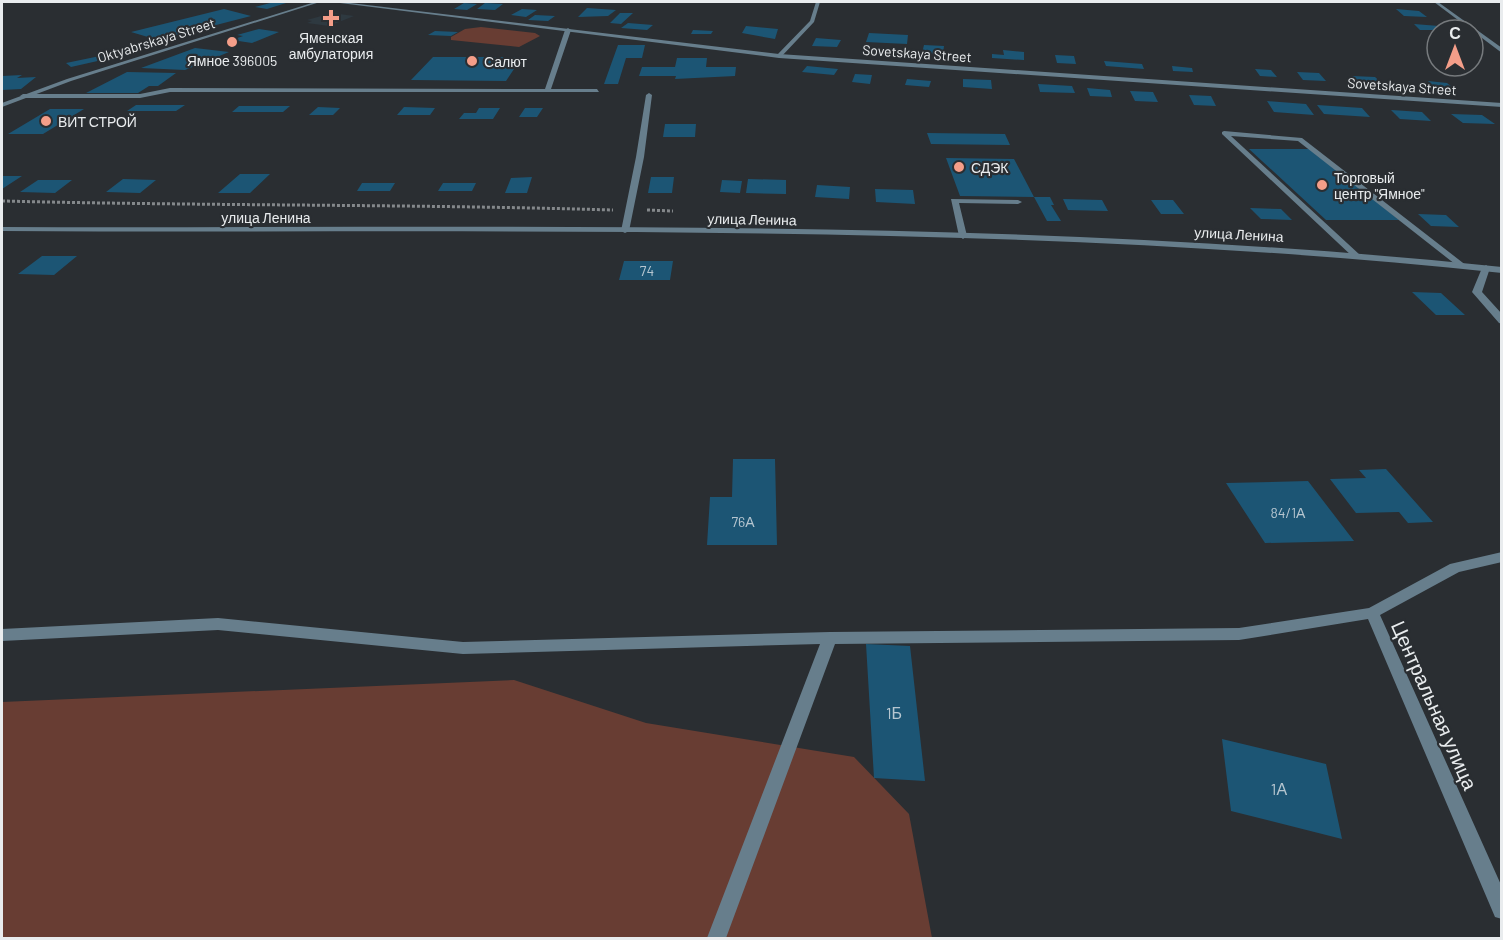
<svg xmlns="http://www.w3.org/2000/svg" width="1503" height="940" font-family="Barlow,sans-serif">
	<rect width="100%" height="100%" fill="#2a2e32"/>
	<!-- built -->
	<path fill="#2e3940" d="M 332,13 L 354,16 L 329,26 L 307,23 L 312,21 L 307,20 Z"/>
	<!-- green -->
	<path fill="#683d33" d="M 481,27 L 535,33 L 540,36 L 519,47 L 451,40 L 451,37 L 465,29 Z
		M 514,680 L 646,723 L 854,757 L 909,814 L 932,938 L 2,938 L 2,702 Z"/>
	<!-- building -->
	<path fill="#1c5574" d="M 274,2 L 286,3 L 267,9 L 255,7 Z
		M 464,3 L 477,4 L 467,10 L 454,9 Z
		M 485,3 L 503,4 L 495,10 L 477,9 Z
		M 587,8 L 616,10 L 608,16 L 578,17 Z
		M 224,9 L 251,16 L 158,40 L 131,32 Z
		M 522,9 L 537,10 L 526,17 L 511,15 Z
		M 1396,9 L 1419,11 L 1427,17 L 1404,16 Z
		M 620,13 L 633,13 L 621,24 L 610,23 Z
		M 535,15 L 555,16 L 548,21 L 528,20 Z
		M 628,23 L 653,25 L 647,30 L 621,28 Z
		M 1414,24 L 1439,26 L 1444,30 L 1420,30 Z
		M 746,26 L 778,29 L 775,39 L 742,33 Z
		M 259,29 L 279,32 L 252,43 L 232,40 L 243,36 L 237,35 Z
		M 693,30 L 713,31 L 711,34 L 691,34 Z
		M 435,31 L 458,32 L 451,36 L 428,35 Z
		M 869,33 L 908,35 L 907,44 L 866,42 Z
		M 816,38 L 841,40 L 837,47 L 812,46 Z
		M 618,45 L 645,45 L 642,58 L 626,58 L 618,84 L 604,84 Z
		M 924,45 L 944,46 L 943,54 L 922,53 Z
		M 195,48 L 229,52 L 185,70 L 141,68 Z
		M 129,50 L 133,53 L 71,67 L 66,63 Z
		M 1003,50 L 1024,52 L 1024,60 L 992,58 L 992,54 L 1004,55 Z
		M 1055,55 L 1074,56 L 1076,64 L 1057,63 Z
		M 433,57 L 522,57 L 506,81 L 411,80 Z
		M 677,58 L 707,58 L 706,67 L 736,67 L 735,76 L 675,79 L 676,76 L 639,76 L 642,67 L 675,67 Z
		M 1104,61 L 1142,64 L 1144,69 L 1106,66 Z
		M 807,66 L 838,69 L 834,75 L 802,72 Z
		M 1172,66 L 1192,68 L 1193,72 L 1173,71 Z
		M 1255,69 L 1271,70 L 1277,77 L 1260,76 Z
		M 127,72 L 176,73 L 158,86 L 149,86 L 138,93 L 86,93 Z
		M 1297,72 L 1319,73 L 1326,81 L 1303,80 Z
		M 855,74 L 872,75 L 870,84 L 852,82 Z
		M 22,75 L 17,78 L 36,77 L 21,89 L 2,90 L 2,76 Z
		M 1352,76 L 1375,77 L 1384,85 L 1360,84 Z
		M 907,79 L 931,81 L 929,87 L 905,85 Z
		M 963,79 L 991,80 L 992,89 L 963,87 Z
		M 1428,81 L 1447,83 L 1457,91 L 1437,90 Z
		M 1038,84 L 1072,86 L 1075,93 L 1040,92 Z
		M 1087,88 L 1110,90 L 1112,97 L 1090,96 Z
		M 1130,91 L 1153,92 L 1158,102 L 1135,101 Z
		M 1189,95 L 1211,96 L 1216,106 L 1194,105 Z
		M 1267,101 L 1306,104 L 1314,115 L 1274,112 Z
		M 136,105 L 185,105 L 176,111 L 127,111 Z
		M 1317,105 L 1362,108 L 1370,117 L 1324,114 Z
		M 239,106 L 290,106 L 283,112 L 232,112 Z
		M 318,107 L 340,108 L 333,115 L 309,115 Z
		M 404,107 L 435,108 L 430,115 L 397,115 Z
		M 479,108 L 500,108 L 493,119 L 459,119 L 464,113 L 476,113 Z
		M 525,108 L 543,108 L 537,117 L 519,117 Z
		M 50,109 L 84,109 L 43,134 L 8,134 Z
		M 1391,110 L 1422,112 L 1431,121 L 1400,119 Z
		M 1451,114 L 1482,115 L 1495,124 L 1463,123 Z
		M 665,124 L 696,124 L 695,137 L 663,137 Z
		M 927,133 L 1005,134 L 1010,145 L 931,144 Z
		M 1249,149 L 1312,149 L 1399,220 L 1326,220 Z
		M 946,158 L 1014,159 L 1034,197 L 960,196 Z
		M 240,174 L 270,174 L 250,193 L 218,193 Z
		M 2,176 L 22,176 L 2,189 Z
		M 532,177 L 527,193 L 505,193 L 511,178 Z
		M 651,177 L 674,177 L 672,193 L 648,193 Z
		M 123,179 L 156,180 L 140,193 L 106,192 Z
		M 748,179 L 786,180 L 786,194 L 746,193 Z
		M 38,180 L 72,180 L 55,193 L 20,192 Z
		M 722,180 L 742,181 L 740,193 L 720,192 Z
		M 362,183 L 395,183 L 390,191 L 357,191 Z
		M 443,183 L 476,183 L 472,191 L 438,191 Z
		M 817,185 L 850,187 L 849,199 L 815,197 Z
		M 875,189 L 913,190 L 915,204 L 876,202 Z
		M 1034,197 L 1050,197 L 1054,205 L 1051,205 L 1061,221 L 1047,221 Z
		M 1063,199 L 1102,200 L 1108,211 L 1068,210 Z
		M 1151,200 L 1173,200 L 1184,214 L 1161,214 Z
		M 1250,208 L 1281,209 L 1292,220 L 1261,219 Z
		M 1418,214 L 1446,215 L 1459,227 L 1431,226 Z
		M 42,256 L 77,256 L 54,275 L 18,274 Z
		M 624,261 L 673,261 L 670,280 L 619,280 Z
		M 1412,292 L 1441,293 L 1465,315 L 1436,315 Z
		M 733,459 L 775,459 L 777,545 L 707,545 L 710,497 L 732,497 Z
		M 1386,469 L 1433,522 L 1408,523 L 1399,512 L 1356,513 L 1330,479 L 1366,478 L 1359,470 Z
		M 1308,481 L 1354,541 L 1265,543 L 1226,483 Z
		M 866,644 L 910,646 L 925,781 L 874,778 Z
		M 1222,739 L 1326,764 L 1342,839 L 1231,811 Z"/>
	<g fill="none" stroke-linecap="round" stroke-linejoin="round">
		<!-- path -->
		<path stroke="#84888b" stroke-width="3" stroke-dasharray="3 2" stroke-linecap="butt" d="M 2,201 C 206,206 409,204 613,210
			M 647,210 L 673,211"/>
		<!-- service -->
		<path fill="#677e8c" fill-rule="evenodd" d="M 816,2 L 820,2 L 814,22 L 781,57 L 777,57 L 777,55 L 810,21 Z
			M 568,28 L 571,30 L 551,89 L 597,89 L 599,92 L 170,92 L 140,98 L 23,98 L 20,96 L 23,94 L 140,94 L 170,88 L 545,89 L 565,30 Z
			M 649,93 L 652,95 L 644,157 L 629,231 L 625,233 L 621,231 L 636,157 L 646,95 Z
			M 1224,131 L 1302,138 L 1467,266 L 1466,268 L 1460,268 L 1298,141 L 1231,136 L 1360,255 L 1353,257 L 1222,134 L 1222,132 Z
			M 951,199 L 1018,200 L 1022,202 L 1018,204 L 959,203 L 967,236 L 963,239 L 959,236 Z"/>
		<!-- minor -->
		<path fill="#677e8c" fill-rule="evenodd" d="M 332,2 L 342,2 L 779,54 L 1502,103 L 1502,107 L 779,58 Z
			M 1434,2 L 1438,2 L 1502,48 L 1502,53 Z
			M 1486,265 L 1490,268 L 1482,292 L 1502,314 L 1502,324 L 1499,323 L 1472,292 L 1482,268 Z
			M 1502,552 L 1502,562 L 1459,572 L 1380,615 L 1502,887 L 1502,919 L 1495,917 L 1368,619 L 1239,640 L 835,644 L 726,938 L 707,938 L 820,644 L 463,654 L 218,630 L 2,641 L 2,629 L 218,618 L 463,642 L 830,632 L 1239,628 L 1369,608 L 1450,564 Z"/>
		<!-- tertiary -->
		<path fill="#677e8c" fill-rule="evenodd" d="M 315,2 L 320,2 L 71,81 L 2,107 L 2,103 L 67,79 Z
			M 2,227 C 501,229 1004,215 1502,267 L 1502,273 C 1005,220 501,234 2,231 Z"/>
	</g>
	<!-- markers -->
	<g fill="#f49e89" stroke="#2a2e32" stroke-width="2">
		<path d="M328 9h6v6h6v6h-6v6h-6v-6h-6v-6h6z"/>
		<circle cx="232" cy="42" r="6"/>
		<circle cx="472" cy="61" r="6"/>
		<circle cx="46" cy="121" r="6"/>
		<circle cx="959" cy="167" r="6"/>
		<circle cx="1322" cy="185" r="6"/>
	</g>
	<g text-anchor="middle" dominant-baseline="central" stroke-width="4.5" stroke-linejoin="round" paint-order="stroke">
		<!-- far-poi labels -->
		<g font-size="14" fill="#e9ecee" stroke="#2a2e32" text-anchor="start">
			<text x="331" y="37" text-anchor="middle">Яменская<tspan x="331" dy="16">амбулатория</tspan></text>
			<text x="232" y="60" text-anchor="middle">Ямное 396005</text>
			<text x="484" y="61">Салют</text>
			<text x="58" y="121">ВИТ СТРОЙ</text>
			<text x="971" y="167">СДЭК</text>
			<text x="1334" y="177">Торговый<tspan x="1334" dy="16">центр "Ямное"</tspan></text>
		</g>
		<!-- far-street labels -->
		<g font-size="14" fill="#e9ecee" stroke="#2a2e32">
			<text transform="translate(156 40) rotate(-17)">Oktyabrskaya Street</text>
			<text transform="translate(917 53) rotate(4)">Sovetskaya Street</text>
			<text transform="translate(1402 86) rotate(4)">Sovetskaya Street</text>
			<text x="266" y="217">улица Ленина</text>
			<text transform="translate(752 219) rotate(1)">улица Ленина</text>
			<text transform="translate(1239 234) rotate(3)">улица Ленина</text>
		</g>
		<!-- number labels -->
		<g font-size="14" fill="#b6c6d0">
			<text x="647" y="270">74</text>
			<text x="1288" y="512">84/1А</text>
			<text x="743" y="521">76А</text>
		</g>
		<!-- near-number labels -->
		<g font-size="16" fill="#b6c6d0">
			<text x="894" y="712">1Б</text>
			<text x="1279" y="788">1А</text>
		</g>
		<!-- near-street labels -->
		<g font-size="20" fill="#e9ecee" stroke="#2a2e32">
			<text transform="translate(1435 705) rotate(66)">Центральная улица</text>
		</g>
	</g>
	<!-- border -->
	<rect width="1503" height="940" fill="none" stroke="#e9ecee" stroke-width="6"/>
	<!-- north arrow -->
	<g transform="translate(1455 48)"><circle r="28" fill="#2a2e32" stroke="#767a7d" stroke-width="1.5"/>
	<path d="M0-4.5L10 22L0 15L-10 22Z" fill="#f49e89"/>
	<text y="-9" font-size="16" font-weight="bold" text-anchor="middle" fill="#e9ecee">С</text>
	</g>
</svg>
